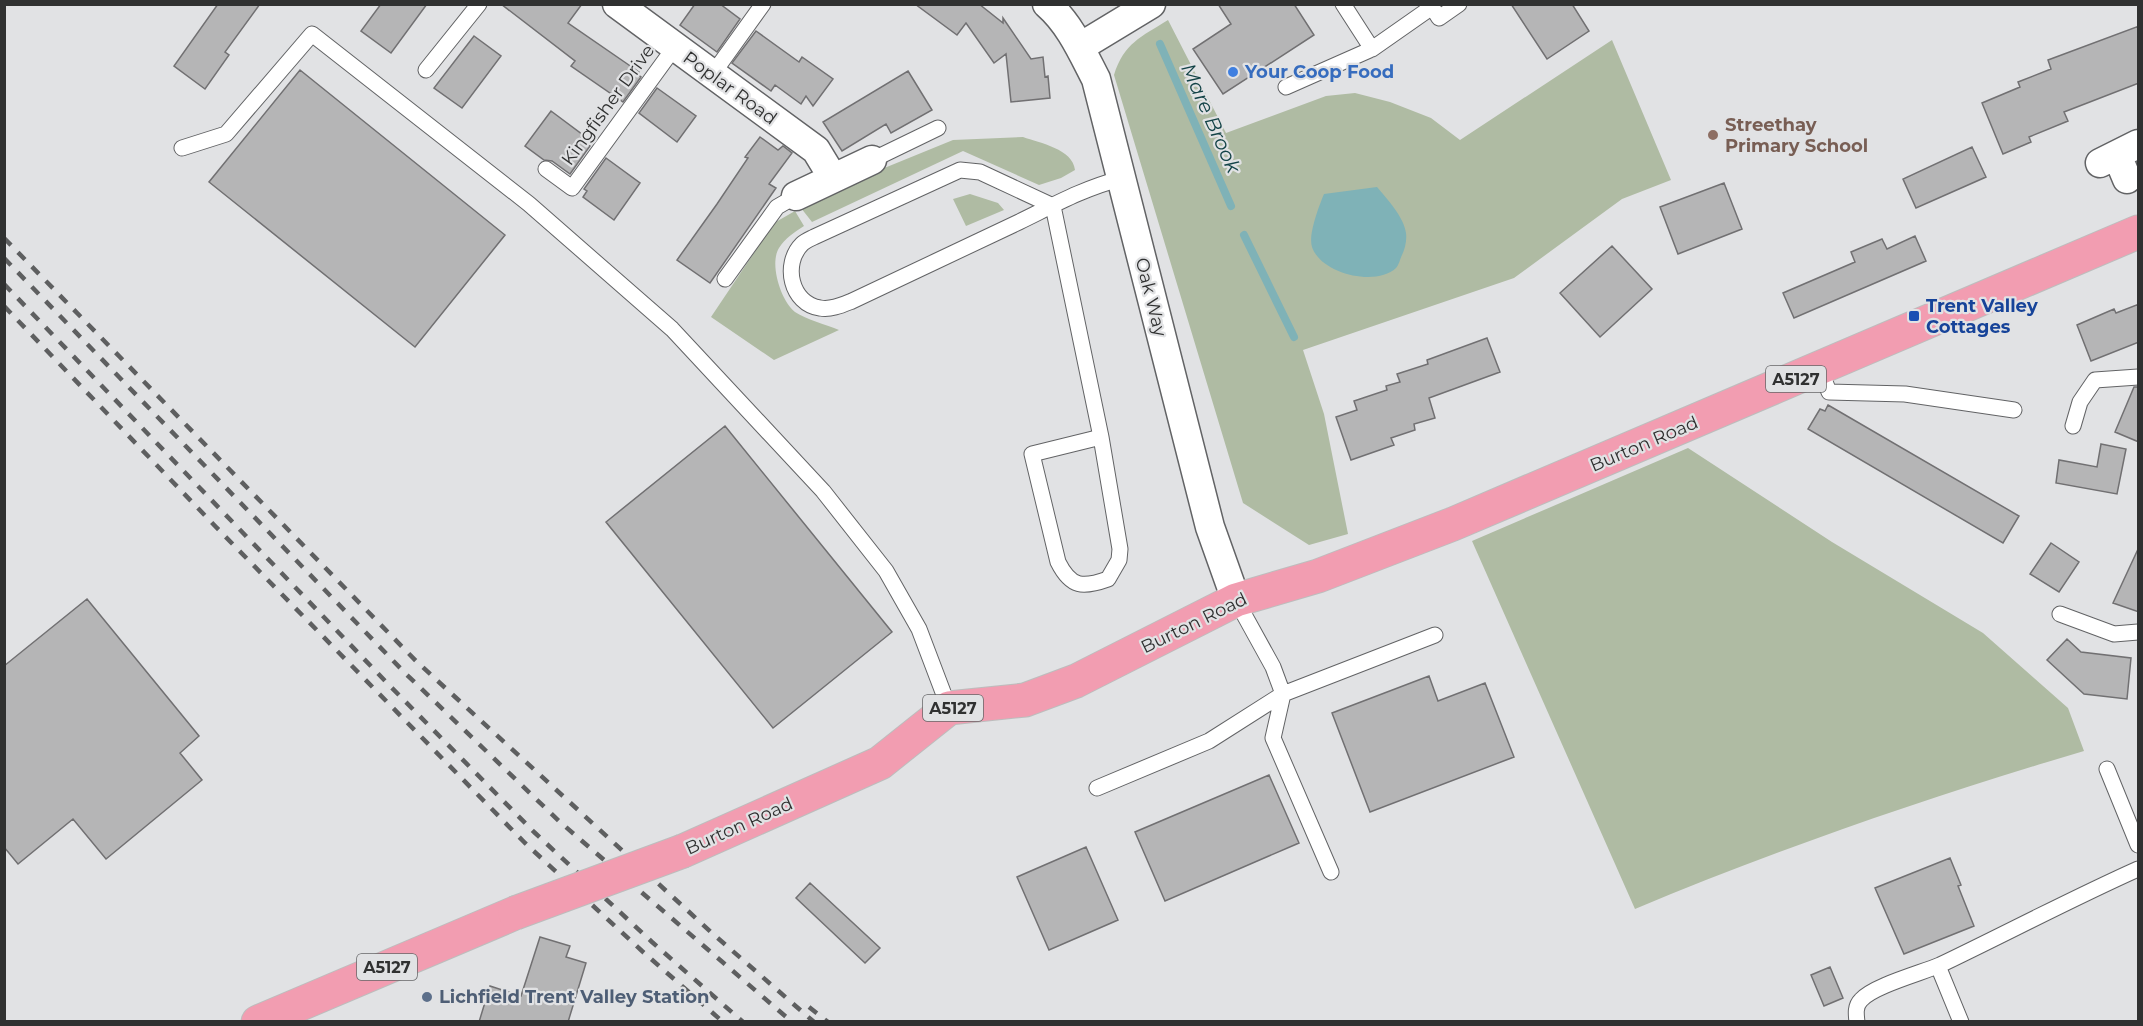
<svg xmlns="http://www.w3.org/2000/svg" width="2143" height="1026" font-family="Montserrat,sans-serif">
	<rect width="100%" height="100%" fill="#e1e2e4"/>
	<!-- green -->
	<path fill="#afbba3" d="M 1168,20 L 1226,133 L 1326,96 L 1355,93 L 1390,102 L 1431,118 L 1460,140 L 1612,40 L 1671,180 L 1622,199 L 1514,278 L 1303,350 L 1324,414 L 1348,534 L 1309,545 L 1243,503 L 1114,75 C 1124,43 1141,37 1168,20 Z
		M 1023,137 C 1040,143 1073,149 1075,170 L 1061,178 L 1039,185 L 963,151 L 812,222 L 801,208 L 877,171 L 953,140 Z
		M 970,194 L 998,203 L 1004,210 L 966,226 L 953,199 Z
		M 795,211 L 804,226 C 795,232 785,238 779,248 C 769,264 781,301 795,312 C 805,319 827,325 839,330 L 774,360 L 711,317 L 774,223 Z
		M 1688,448 L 1832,542 L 1983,633 L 2068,708 L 2084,751 C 1932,796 1781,848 1635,909 L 1472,541 Z"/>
	<!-- water -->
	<path fill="#7fb2b7" d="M 1377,187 C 1387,199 1404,217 1406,233 C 1407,240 1405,249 1402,255 C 1400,259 1399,265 1396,268 C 1376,287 1321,274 1312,247 C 1308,235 1319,206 1324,194 Z"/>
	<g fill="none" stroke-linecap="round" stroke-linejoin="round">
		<!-- stream -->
		<path stroke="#7fb2b7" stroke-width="8" d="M 1160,44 L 1231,206
			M 1244,235 L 1294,337"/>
	</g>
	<!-- building -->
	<path fill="#b5b5b6" stroke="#717072" stroke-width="1.5" d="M 218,4 L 260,4 L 225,52 L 229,55 L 205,89 L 174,66 Z
		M 381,4 L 427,4 L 391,53 L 361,31 Z
		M 501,4 L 582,4 L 568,23 L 639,72 L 637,74 L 641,77 L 623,102 L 571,66 L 575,61 Z
		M 695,4 L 720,4 L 740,19 L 717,52 L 680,25 Z
		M 915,4 L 979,4 L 1003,23 L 1003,18 L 1031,59 L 1043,57 L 1045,77 L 1048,76 L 1050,98 L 1011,102 L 1006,54 L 994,63 L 966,23 L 957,35 Z
		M 1218,4 L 1294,4 L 1314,35 L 1223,94 L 1193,49 L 1231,24 Z
		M 1511,4 L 1572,4 L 1589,31 L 1547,59 Z
		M 2139,26 L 2139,83 L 2064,112 L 2068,121 L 2029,137 L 2031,142 L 2003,154 L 1982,103 L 2020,87 L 2018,82 L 2051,69 L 2048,60 Z
		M 756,31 L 799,62 L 802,57 L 833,79 L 813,106 L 806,96 L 801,104 L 775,85 L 771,91 L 732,63 Z
		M 474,36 L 501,56 L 462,108 L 434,88 Z
		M 300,70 L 505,235 L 415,347 L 209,182 Z
		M 908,71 L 932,110 L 891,133 L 886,124 L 842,151 L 823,122 Z
		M 657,88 L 696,116 L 677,142 L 639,113 Z
		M 551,111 L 583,135 L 580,139 L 590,146 L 570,174 L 552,161 L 544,160 L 525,146 Z
		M 760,137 L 778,150 L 783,146 L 792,153 L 769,184 L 776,188 L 710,283 L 677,260 L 717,204 L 748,158 L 745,157 Z
		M 1972,147 L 1986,177 L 1916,208 L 1903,179 Z
		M 606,158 L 640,183 L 614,220 L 583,197 L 587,191 L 584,189 Z
		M 1724,183 L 1742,229 L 1678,254 L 1660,207 Z
		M 1915,236 L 1926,261 L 1794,318 L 1783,293 L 1855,262 L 1851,252 L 1882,239 L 1887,249 Z
		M 1612,246 L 1652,289 L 1600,337 L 1560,293 Z
		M 2139,304 L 2139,342 L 2091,361 L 2077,325 L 2114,309 L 2116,313 Z
		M 1487,338 L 1500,372 L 1429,398 L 1435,418 L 1414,424 L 1415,430 L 1391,438 L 1394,445 L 1351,460 L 1336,417 L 1357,410 L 1354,401 L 1387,390 L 1386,386 L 1400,382 L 1397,374 L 1428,364 L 1427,360 Z
		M 2134,387 L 2139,387 L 2139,442 L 2115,432 Z
		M 1828,405 L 2019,516 L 2003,543 L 1808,429 L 1820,409 L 1825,411 Z
		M 725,426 L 892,632 L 773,728 L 606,522 Z
		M 2101,444 L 2126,449 L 2117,494 L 2056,483 L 2059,460 L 2097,467 Z
		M 2051,543 L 2079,562 L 2059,592 L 2030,574 Z
		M 2139,547 L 2139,612 L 2113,603 Z
		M 87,599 L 199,736 L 180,753 L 202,780 L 106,859 L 73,819 L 18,864 L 4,847 L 4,666 Z
		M 2067,639 L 2081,652 L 2131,658 L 2127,699 L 2084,694 L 2047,660 Z
		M 1429,676 L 1438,701 L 1485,683 L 1514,757 L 1370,812 L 1332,713 Z
		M 1269,775 L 1299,843 L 1165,901 L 1135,832 Z
		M 1086,847 L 1118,920 L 1049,950 L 1017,877 Z
		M 1950,858 L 1961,885 L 1958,886 L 1974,926 L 1904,954 L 1875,888 Z
		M 810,883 L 880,948 L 865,963 L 796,898 Z
		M 540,937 L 570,946 L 566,957 L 586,963 L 568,1022 L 479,1022 L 490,986 L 521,996 Z
		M 1830,967 L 1843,998 L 1824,1006 L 1811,975 Z"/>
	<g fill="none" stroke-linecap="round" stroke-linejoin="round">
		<!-- lane casing -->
		<g stroke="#626365" stroke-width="17">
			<path id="lane" d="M 1343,4 L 1372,49
				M 426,70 L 479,4
				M 712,75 L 763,4
				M 1286,87 L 1372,49 L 1432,7 L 1439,18 L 1459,4
				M 182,148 L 226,134 L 312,34 L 529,204 L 672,329 L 823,491 L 886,571 L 919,629 L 949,708
				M 872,160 L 938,128
				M 546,169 L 572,188 L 674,48
				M 1053,206 L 980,172 L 960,170 L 814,237 C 810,239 805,241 802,244 C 782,264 791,304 820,308 C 831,310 842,305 852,301 C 908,275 963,248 1019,222 C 1052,206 1084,188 1120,179
				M 1053,206 L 1101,437 L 1120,549 L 1119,560 L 1108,579 C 1083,588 1071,588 1058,562 L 1032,454 L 1101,437
				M 725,279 L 777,207 L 796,196
				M 1820,369 L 1829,392 L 1905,394 L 2014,410
				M 2073,426 L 2080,402 L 2095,380 L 2138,377
				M 1236,600 L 1273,667 L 1283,694 L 1273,738 L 1331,872
				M 2060,614 L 2114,634 L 2138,632
				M 2107,769 L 2138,845
				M 1097,788 L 1209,741 L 1283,694 L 1435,635
				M 1938,966 L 1961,1022
				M 1857,1022 C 1856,1014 1855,1006 1861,1000 C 1873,986 1921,973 1940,965 C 2007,933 2071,899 2138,869"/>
		</g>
		<!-- street casing -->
		<g stroke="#626365" stroke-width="31">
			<path id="street" d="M 617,4 L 816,150 L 833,178
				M 1047,4 C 1070,24 1082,52 1096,79 L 1210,527 L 1236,600
				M 1080,47 L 1151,4
				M 2117,155 L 2127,179
				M 2100,163 L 2138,144
				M 796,196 L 872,160"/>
		</g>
		<!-- highway casing -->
		<g stroke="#bdbdbd" stroke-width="35">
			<path id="highway" d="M 683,851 L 880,763 L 949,708 L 1025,700 L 1076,681 L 1236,600 L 1318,576 L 1453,524 L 2138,232
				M 258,1022 L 515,913"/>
		</g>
		<!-- lane -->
		<use href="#lane" stroke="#fff" stroke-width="15"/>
		<!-- street -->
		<use href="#street" stroke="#fff" stroke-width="28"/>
		<!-- highway -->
		<use href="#highway" stroke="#f29db1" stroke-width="33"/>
		<!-- rail -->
		<path stroke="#5e5f60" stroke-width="4.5" stroke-dasharray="10 10" stroke-linecap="butt" d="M 4,238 L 416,661 L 712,933 L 814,1022
			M 4,258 L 405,673 L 560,822 L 792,1022
			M 4,284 L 390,686 L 534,832 L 652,942 L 743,1022
			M 4,306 L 216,527 L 525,843 L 642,951 L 723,1022
			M 809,1007 L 828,1022"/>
		<!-- highway-bridge casing -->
		<g stroke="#bdbdbd" stroke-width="35" stroke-linecap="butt">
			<path id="highway-bridge" d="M 515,913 L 683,851"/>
		</g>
		<!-- highway-bridge -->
		<use href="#highway-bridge" stroke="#f29db1" stroke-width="33"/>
	</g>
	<!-- markers -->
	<circle fill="#3f7fe0" stroke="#e1e2e4" stroke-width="2" cx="1233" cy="72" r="6"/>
	<circle fill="#8d6e63" stroke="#e1e2e4" stroke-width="2" cx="1713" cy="135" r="6"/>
	<rect fill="#1a4fb4" stroke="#e1e2e4" stroke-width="2" x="1908" y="310" width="12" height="12" rx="3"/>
	<circle fill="#5c6f8a" stroke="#e1e2e4" stroke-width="2" cx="427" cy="997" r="6"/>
	<g text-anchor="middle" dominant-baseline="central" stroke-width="4.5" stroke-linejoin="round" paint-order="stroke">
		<!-- shield labels -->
		<g fill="#e1e2e4" stroke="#656667" stroke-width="1.5">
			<rect x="1766" y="366" width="60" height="26" rx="4.5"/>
			<rect x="923" y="695" width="60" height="26" rx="4.5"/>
			<rect x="357" y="954" width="60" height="26" rx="4.5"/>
		</g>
		<g font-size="16" font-weight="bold" fill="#303131">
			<text x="1796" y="379">A5127</text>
			<text x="953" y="708">A5127</text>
			<text x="387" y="967">A5127</text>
		</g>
		<!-- shop labels -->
		<g font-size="18" font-weight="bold" fill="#366cbe" stroke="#e1e2e4" text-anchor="start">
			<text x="1245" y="72">Your Coop Food</text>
		</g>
		<!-- street labels -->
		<g font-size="18" fill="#303131" stroke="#e1e2e4">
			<text transform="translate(730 88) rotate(36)">Poplar Road</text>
			<text transform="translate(608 105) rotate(-54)">Kingfisher Drive</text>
			<text transform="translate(1151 297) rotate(76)">Oak Way</text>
			<text transform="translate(1644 444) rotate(-23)">Burton Road</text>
			<text transform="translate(1194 623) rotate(-26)">Burton Road</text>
			<text transform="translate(739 826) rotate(-24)">Burton Road</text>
		</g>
		<!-- education labels -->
		<g font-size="18" font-weight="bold" fill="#785e54" stroke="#e1e2e4" text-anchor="start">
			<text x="1725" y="125">Streethay<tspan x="1725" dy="21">Primary School</tspan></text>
		</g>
		<!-- transit labels -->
		<g font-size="18" font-weight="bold" fill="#164399" stroke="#e1e2e4" text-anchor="start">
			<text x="1926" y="306">Trent Valley<tspan x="1926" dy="21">Cottages</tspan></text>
		</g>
		<!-- service labels -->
		<g font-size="18" font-weight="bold" fill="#4e5e75" stroke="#e1e2e4" text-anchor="start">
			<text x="439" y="997">Lichfield Trent Valley Station</text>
		</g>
		<!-- water labels -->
		<g font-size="20" font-style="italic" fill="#134347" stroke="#e1e2e4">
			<text transform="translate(1211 118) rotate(66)">Mare Brook</text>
		</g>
	</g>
	<!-- border -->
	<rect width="2143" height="1026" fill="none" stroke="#303131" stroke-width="12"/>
</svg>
